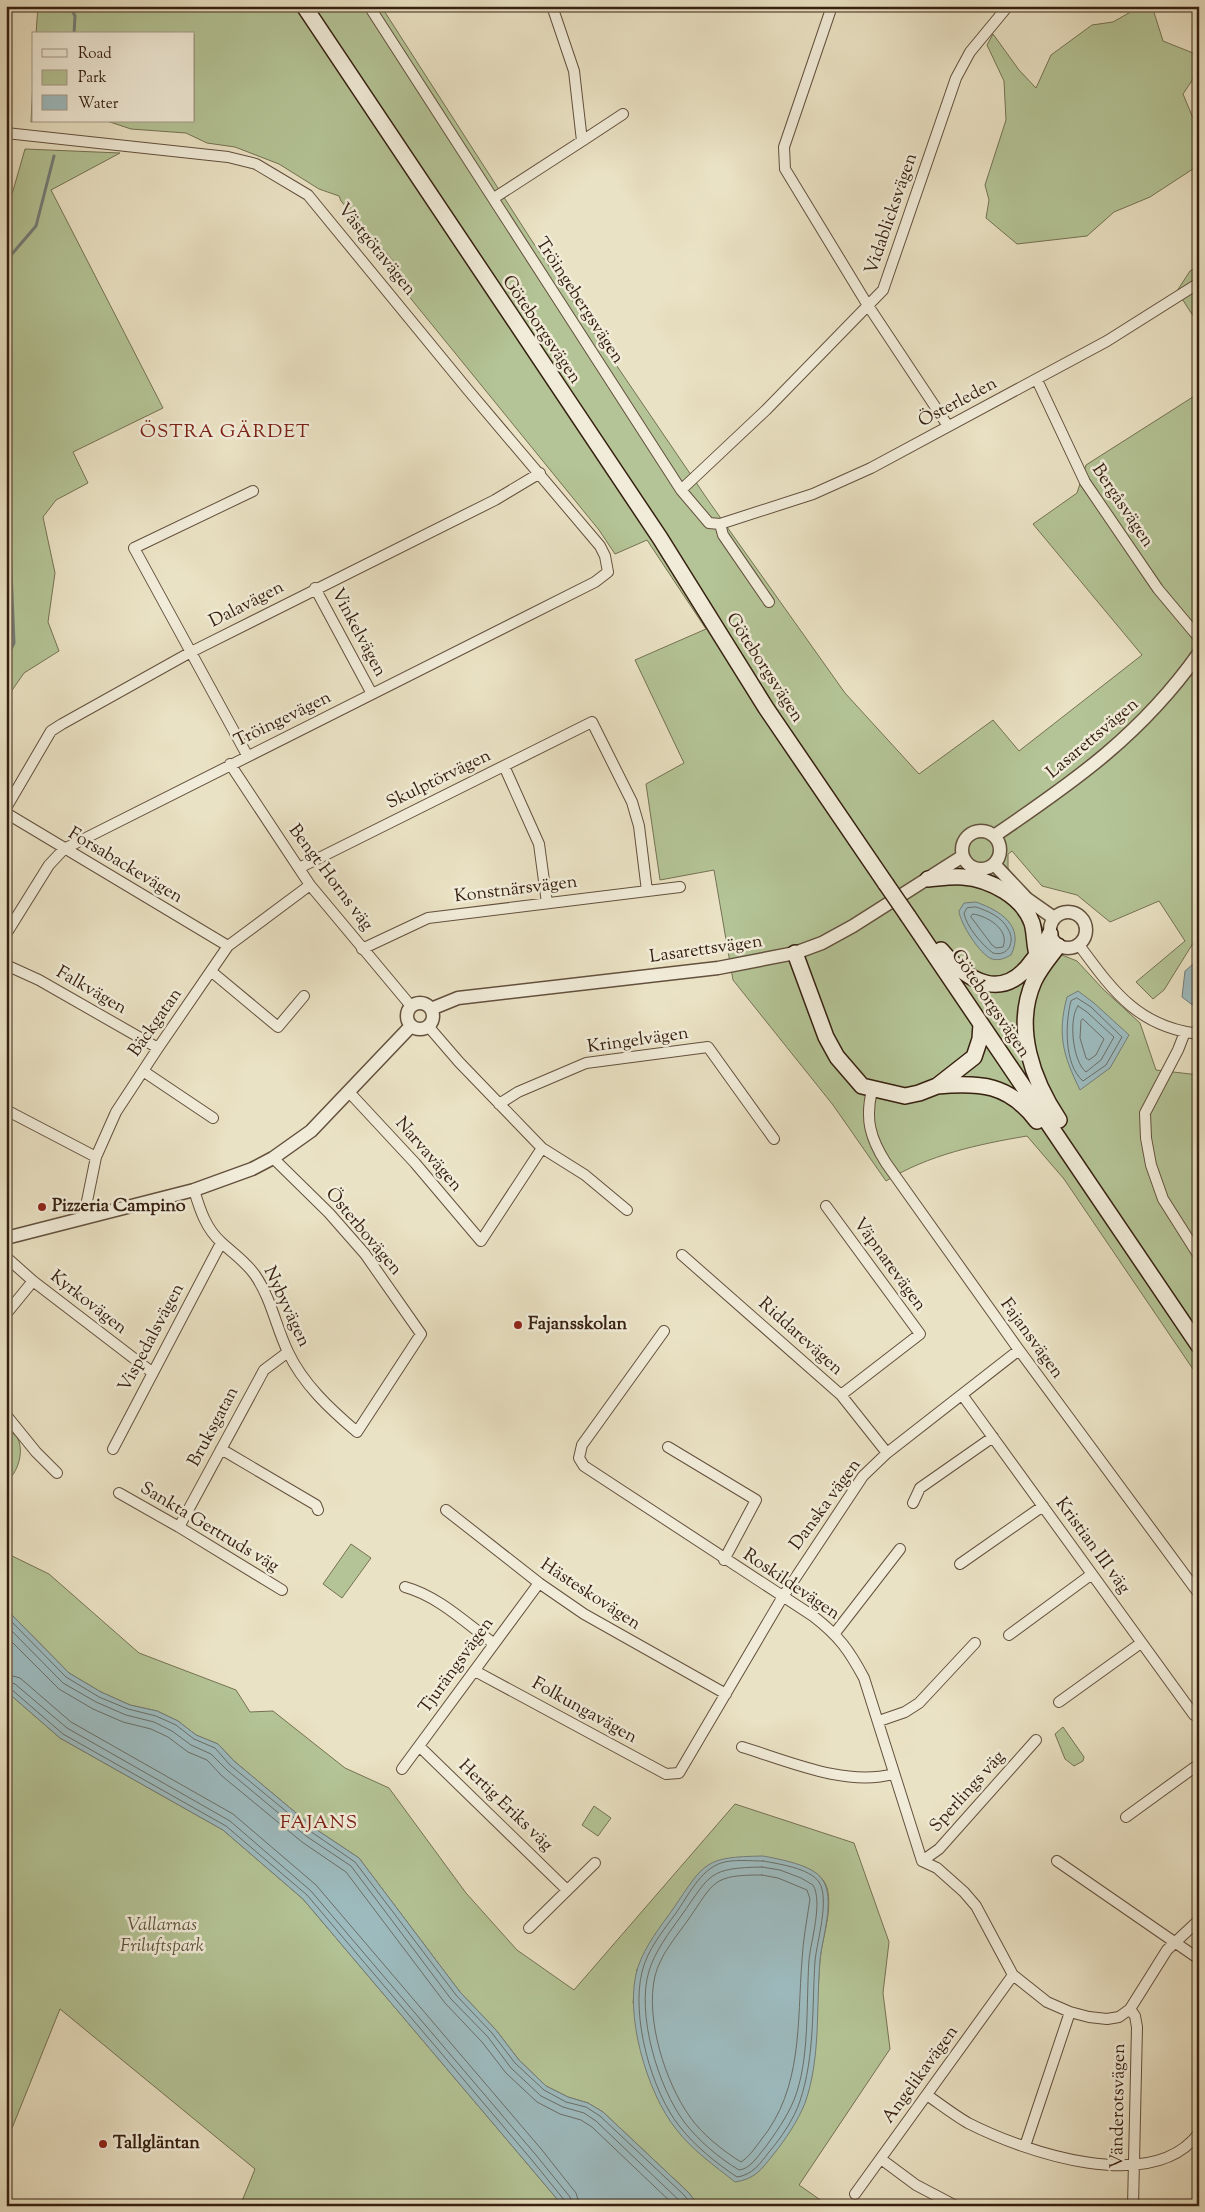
<svg xmlns="http://www.w3.org/2000/svg" width="1205" height="2212" font-family="'Sorts Mill Goudy',serif">
	<rect width="100%" height="100%" fill="#eae2c4"/>
	<filter id="stains"><feTurbulence type="fractalNoise" baseFrequency=".004" numOctaves="4"/><feColorMatrix values="0 0 0 0 .2 0 0 0 0 .09 0 0 0 0 .02 0 0 0 .5 -.17"/></filter>
	<radialGradient id="worn" r=".72"><stop offset=".6" stop-color="#630" stop-opacity="0"/><stop offset="1" stop-color="#630" stop-opacity=".3"/></radialGradient>
	<!-- green -->
	<path fill="#b4c496" stroke="#757253" fill-rule="evenodd" d="M 38,6 L 381,6 L 532,241 L 710,503 L 845,693 L 919,774 L 993,720 L 1019,751 L 1142,655 L 1033,524 L 1077,493 L 1086,465 L 1196,395 L 1199,397 L 1199,939 L 1195,940 L 1164,990 L 1153,999 L 1136,982 L 1185,941 L 1159,901 L 1110,922 L 1077,895 L 1042,886 L 1012,851 L 1008,854 L 1008,868 L 1041,924 L 1052,951 L 1077,961 L 1103,989 L 1140,1023 L 1156,1070 L 1199,1075 L 1199,1378 L 1064,1179 L 1027,1136 C 979,1144 928,1155 886,1181 L 833,1105 L 733,980 L 714,870 L 660,880 L 646,784 L 684,763 L 635,660 L 706,629 L 647,540 L 615,554 L 599,530 L 403,289 L 394,262 L 341,201 L 339,196 L 319,189 L 279,164 L 235,147 L 207,143 L 186,133 L 131,129 L 107,121 L 194,121 L 194,34 L 36,34 Z
		M 1141,6 L 1152,6 L 1163,41 L 1193,53 L 1197,73 L 1183,94 L 1193,118 L 1199,117 L 1199,165 L 1150,197 L 1114,212 L 1087,236 L 1017,244 L 986,218 L 989,200 L 985,185 L 1006,120 L 1004,81 L 987,45 L 993,34 L 1019,70 L 1036,88 L 1051,55 L 1092,25 L 1113,22 Z
		M 34,60 L 34,121 L 31,122 Z
		M 25,149 L 120,153 L 51,190 L 163,408 L 73,452 L 88,483 L 56,500 L 43,517 L 55,573 L 48,622 L 59,651 L 24,673 L 6,699 L 6,215 Z
		M 1199,266 L 1199,325 L 1177,291 L 1190,271 Z
		M 6,1428 C 10,1431 16,1435 18,1439 C 24,1452 18,1473 6,1482 Z
		M 351,1544 L 371,1558 L 342,1598 L 323,1584 Z
		M 6,1553 L 49,1574 L 139,1653 L 236,1690 L 250,1712 L 273,1711 L 345,1768 L 389,1788 L 466,1893 L 517,1950 L 574,1990 L 735,1804 L 854,1843 L 889,1942 L 883,1993 L 890,2049 L 799,2185 L 829,2206 L 699,2206 L 688,2192 L 603,2112 L 588,2103 L 568,2097 L 546,2086 L 519,2060 L 496,2030 L 460,1992 L 359,1858 L 314,1828 L 234,1761 L 218,1744 L 196,1735 L 178,1721 L 157,1711 L 130,1705 L 101,1692 L 69,1673 L 6,1609 ZM 805,1867 C 815,1873 824,1877 827,1888 C 833,1910 822,1938 820,1960 C 817,2000 817,2040 811,2080 L 633,2003 L 637,1969 Z
		M 6,1691 L 60,1738 L 223,1830 L 303,1899 L 563,2206 L 240,2206 L 255,2169 L 60,2009 L 6,2143 Z
		M 1063,1727 L 1084,1757 L 1083,1761 L 1074,1766 L 1065,1759 L 1055,1734 Z
		M 594,1806 L 611,1818 L 598,1836 L 582,1825 Z"/>
	<!-- water -->
	<path fill="#9dbbbf" stroke="#747d79" d="M 976,902 C 1001,911 1025,926 1011,955 C 1005,958 1000,961 992,959 C 980,955 960,923 959,911 L 964,903 Z
		M 1199,959 L 1199,1010 L 1182,997 L 1185,971 Z
		M 1078,991 L 1094,1003 L 1129,1035 L 1110,1068 L 1080,1090 C 1063,1055 1057,1035 1067,997 Z
		M 6,1609 L 69,1673 L 101,1692 L 130,1705 L 157,1711 L 178,1721 L 196,1735 L 218,1744 L 234,1761 L 314,1828 L 359,1858 L 460,1992 L 496,2030 L 519,2060 L 546,2086 L 568,2097 L 588,2103 L 603,2112 L 688,2192 L 699,2206 L 563,2206 L 303,1899 L 223,1830 L 60,1738 L 6,1691 Z
		M 763,1856 C 779,1859 813,1865 822,1879 C 836,1898 822,1938 820,1960 C 816,2007 821,2058 805,2103 C 798,2121 785,2140 773,2155 C 761,2170 755,2179 735,2182 C 715,2166 692,2150 676,2129 C 647,2093 623,2012 638,1967 C 645,1946 660,1927 673,1909 C 705,1862 704,1857 763,1856 Z"/>
	<g fill="none" stroke-linecap="round" stroke-linejoin="round">
		<!-- shore -->
		<path stroke="#6a6e68" stroke-width="1" d="M 976,907 C 988,911 1002,917 1008,929 C 1016,942 1008,957 993,953 C 982,945 966,926 964,913 L 967,908 Z
			M 973,914 C 987,916 1010,929 1003,947 L 996,948 L 992,945 L 971,917 Z
			M 1077,998 L 1091,1007 L 1122,1037 L 1106,1065 L 1083,1081 C 1064,1065 1065,1023 1071,1001 Z
			M 1078,1006 L 1087,1012 L 1114,1037 L 1101,1060 L 1086,1072 C 1073,1062 1068,1019 1078,1006 Z
			M 1083,1019 L 1104,1039 L 1096,1055 L 1089,1060 L 1086,1058 L 1080,1038 L 1081,1021 Z
			M 6,1616 L 66,1677 L 99,1697 L 128,1709 L 156,1716 L 176,1725 L 194,1739 L 215,1748 L 230,1765 L 310,1831 L 355,1862 L 456,1995 L 492,2033 L 515,2063 L 544,2090 L 566,2102 L 586,2107 L 600,2116 L 684,2195 L 692,2206
			M 6,1625 L 63,1683 L 96,1702 L 126,1715 L 154,1722 L 172,1731 L 191,1745 L 211,1754 L 227,1770 L 306,1836 L 351,1866 L 451,1999 L 488,2037 L 511,2068 L 541,2096 L 563,2107 L 584,2113 L 596,2121 L 685,2206
			M 6,1636 L 59,1689 L 93,1709 L 123,1722 L 151,1729 L 168,1737 L 188,1752 L 207,1760 L 222,1776 L 302,1842 L 346,1872 L 445,2003 L 482,2042 L 506,2073 L 537,2102 L 560,2114 L 581,2120 L 592,2127 L 675,2206
			M 6,1674 L 20,1678 L 71,1722 L 233,1814 L 316,1885 L 542,2150 L 576,2193 L 580,2206
			M 6,1681 L 15,1684 L 67,1728 L 230,1821 L 311,1891 L 536,2155 L 570,2197 L 573,2206
			M 6,1688 L 11,1689 L 63,1734 L 226,1826 L 307,1895 L 531,2159 L 565,2201 L 566,2206
			M 763,1861 C 779,1864 809,1868 819,1882 C 830,1899 817,1941 815,1961 C 812,2007 815,2056 800,2101 C 794,2119 781,2138 769,2152 C 760,2164 752,2175 737,2177 C 716,2163 695,2146 680,2127 C 651,2091 631,2016 642,1972 C 647,1950 663,1931 676,1913 C 688,1896 700,1870 721,1863 C 733,1859 750,1861 763,1861 Z
			M 762,1867 L 780,1870 L 801,1878 L 813,1885 C 823,1902 811,1940 809,1960 C 806,2003 810,2060 794,2100 C 787,2117 775,2134 764,2149 C 757,2157 750,2169 739,2170 C 719,2158 699,2141 685,2123 C 658,2088 636,2013 649,1971 C 655,1951 669,1933 681,1916 C 711,1874 708,1868 762,1867 Z
			M 762,1875 L 778,1878 L 807,1890 L 810,1899 C 807,1919 803,1940 802,1960 C 797,2023 803,2088 761,2140 C 755,2148 749,2157 741,2162 C 723,2151 702,2134 690,2117 C 665,2082 645,2018 655,1976 C 660,1955 676,1937 688,1920 C 715,1881 712,1875 762,1875 Z"/>
		<!-- stream -->
		<path stroke="#747d79" stroke-width="3" d="M 70,6 L 75,16 L 74,34
			M 6,261 L 36,226 L 54,156
			M 6,518 L 9,522 L 14,643 L 6,659"/>
		<!-- minor casing -->
		<g stroke="#63503d" stroke-width="12">
			<path id="minor" d="M 369,6 L 681,490 L 709,523 L 720,524 L 813,494 L 871,468 L 1107,341 L 1199,283
				M 832,6 L 784,147 L 785,169 L 867,304 L 948,426
				M 6,133 L 228,157 L 256,164 L 308,195 L 468,390 L 600,546 L 605,556 L 608,572 L 595,582 L 64,849 L 49,865 L 6,934
				M 582,141 L 623,114
				M 494,198 L 582,141 L 574,71 L 552,6
				M 1037,380 L 1085,482 L 1158,589 L 1199,638
				M 681,490 L 766,410 L 883,290 L 956,78 L 970,52 L 1008,6
				M 720,524 L 723,535 L 769,602
				M 315,588 L 372,694
				M 247,755 L 134,548 L 253,491
				M 230,764 L 310,885 L 411,1006
				M 504,766 L 539,844 L 547,903
				M 6,808 L 51,731 L 62,724 L 191,652 L 495,500 L 540,473
				M 6,813 L 228,946
				M 299,868 L 592,722 L 632,802 L 639,826 L 647,891
				M 1079,945 C 1113,991 1138,1027 1199,1034
				M 362,949 L 428,918 L 680,887
				M 6,965 L 39,980 L 158,1048
				M 212,972 L 278,1027 L 304,996
				M 428,1026 L 459,1062 L 542,1148 L 585,1175 L 627,1210
				M 1185,1032 L 1178,1050 L 1145,1113 L 1146,1138 L 1151,1165 L 1163,1199 L 1199,1256
				M 143,1071 L 213,1118
				M 872,1090 C 865,1119 870,1138 886,1163 L 1019,1350 L 1199,1594
				M 349,1092 L 415,1163 L 481,1241 L 542,1148
				M 499,1104 L 518,1092 L 586,1063 L 708,1047 L 774,1139
				M 6,1110 L 96,1157
				M 194,1190 C 200,1210 206,1229 222,1243 C 234,1254 246,1262 255,1275 C 271,1298 276,1327 288,1352 C 303,1384 330,1409 357,1432 L 421,1334 L 365,1254 L 329,1213 L 273,1158
				M 826,1206 L 920,1334 L 841,1395
				M 88,1217 L 86,1206 L 96,1157 L 116,1112 L 158,1048 L 228,946 L 310,885
				M 682,1255 L 841,1395 L 887,1453
				M 6,1257 L 33,1281 L 153,1373
				M 6,1314 L 33,1281
				M 664,1331 L 582,1445 L 579,1458 L 584,1466 L 813,1616 C 839,1636 849,1650 864,1678 L 922,1861
				M 963,1396 L 1194,1715
				M 6,1415 L 36,1452 L 57,1473
				M 668,1447 L 756,1500 L 724,1560
				M 113,1449 L 221,1243
				M 221,1449 L 316,1505 L 318,1510
				M 119,1493 L 179,1527 L 282,1590
				M 913,1503 L 920,1488 L 993,1437
				M 446,1510 L 539,1583 L 584,1614 L 726,1694
				M 179,1527 L 264,1370 L 288,1352
				M 960,1564 L 1043,1506
				M 405,1587 C 438,1596 466,1623 493,1643
				M 835,1633 L 900,1549
				M 1009,1635 L 1092,1574
				M 475,1671 L 666,1774 L 679,1773 L 782,1598 L 863,1476 L 887,1453 L 1019,1350
				M 1059,1702 L 1141,1643
				M 879,1721 L 905,1712 L 919,1703 L 975,1643
				M 419,1746 L 567,1890
				M 742,1747 C 788,1761 846,1787 893,1774
				M 402,1769 L 539,1583
				M 1126,1817 L 1199,1764
				M 922,1861 L 937,1868 L 964,1892 L 976,1906 L 1013,1975 L 1047,2002 L 1070,2012 L 1089,2017 L 1107,2019 L 1119,2017 L 1130,2009 L 1167,1950 L 1199,1920
				M 922,1861 L 939,1849 L 1036,1740
				M 1057,1861 L 1199,1959
				M 529,1928 L 595,1863
				M 1130,2009 L 1135,2016 L 1137,2027 L 1133,2206
				M 927,2095 C 940,2104 954,2115 968,2123 C 1025,2152 1152,2196 1199,2133
				M 1025,2146 L 1070,2012
				M 881,2159 L 916,2185 L 956,2206
				M 855,2194 L 1013,1975"/>
		</g>
		<!-- tertiary casing -->
		<g stroke="#63503d" stroke-width="15">
			<path id="tertiary" d="M962 850a19 19 0 1 1 38 0a19 19 0 1 1-38 0Z
				M 994,836 C 1075,781 1142,734 1199,653
				M 994,864 L 1027,899 L 1054,918
				M1050 930a18 18 0 1 1 36 0a18 18 0 1 1-36 0Z
				M407 1016a13 13 0 1 1 26 0a13 13 0 1 1-26 0Z
				M 431,1009 L 458,998 L 718,968 L 795,953 L 822,943 L 853,926 L 963,856
				M 6,1238 L 194,1190 L 252,1169 L 273,1158 L 311,1131 L 411,1026"/>
		</g>
		<!-- secondary casing -->
		<g stroke="#362010" stroke-width="18">
			<path id="secondary" d="M 304,6 L 660,538 L 766,708 L 886,884
				M 928,879 C 940,878 952,876 963,877 C 990,879 1023,897 1032,923 C 1035,933 1034,944 1037,954
				M 908,916 L 1199,1346
				M 1058,946 C 1049,958 1040,968 1034,981 C 1013,1028 1033,1081 1059,1120
				M 941,950 C 968,982 1003,1003 1033,960 C 1040,951 1046,945 1050,934
				M 795,953 L 826,1037 L 837,1057 L 862,1086 L 905,1096 L 919,1093 L 937,1086 L 974,1057 L 980,1039 L 981,1024
				M 937,1086 C 980,1082 1009,1084 1037,1121"/>
		</g>
		<!-- minor -->
		<use href="#minor" stroke="#f1ecd9" stroke-width="10"/>
		<!-- tertiary -->
		<use href="#tertiary" stroke="#f1ecd9" stroke-width="12"/>
		<!-- secondary -->
		<use href="#secondary" stroke="#f1ecd9" stroke-width="15"/>
		<!-- secondary-bridge casing -->
		<g stroke="#362010" stroke-width="18" stroke-linecap="butt">
			<path id="secondary-bridge" d="M 886,884 L 908,916"/>
		</g>
		<!-- secondary-bridge -->
		<use href="#secondary-bridge" stroke="#f1ecd9" stroke-width="15"/>
	</g>
	<!-- markers -->
	<g fill="#8f2418" stroke="#f1ecd9" stroke-width="2">
		<circle cx="42" cy="1207" r="5"/>
		<circle cx="518" cy="1325" r="5"/>
		<circle cx="103" cy="2144" r="5"/>
	</g>
	<g text-anchor="middle" dominant-baseline="central" stroke-width="5" stroke-linejoin="round" paint-order="stroke">
		<!-- street labels -->
		<g font-size="18" fill="#362010" stroke="#f1ecd9">
			<text transform="translate(892 214) rotate(-71)">Vidablicksvägen</text>
			<text transform="translate(376 250) rotate(51)">Västgötavägen</text>
			<text transform="translate(579 301) rotate(57)">Tröingebergsvägen</text>
			<text transform="translate(541 330) rotate(56)">Göteborgsvägen</text>
			<text transform="translate(958 403) rotate(-28)">Österleden</text>
			<text transform="translate(1122 506) rotate(56)">Bergåsvägen</text>
			<text transform="translate(247 605) rotate(-27)">Dalavägen</text>
			<text transform="translate(358 633) rotate(62)">Vinkelvägen</text>
			<text transform="translate(764 668) rotate(57)">Göteborgsvägen</text>
			<text transform="translate(283 720) rotate(-26)">Tröingevägen</text>
			<text transform="translate(1093 739) rotate(-40)">Lasarettsvägen</text>
			<text transform="translate(439 780) rotate(-26)">Skulptörvägen</text>
			<text transform="translate(125 866) rotate(31)">Forsabackevägen</text>
			<text transform="translate(330 878) rotate(53)">Bengt Horns väg</text>
			<text transform="translate(516 890) rotate(-7)">Konstnärsvägen</text>
			<text transform="translate(706 950) rotate(-8)">Lasarettsvägen</text>
			<text transform="translate(91 991) rotate(30)">Falkvägen</text>
			<text transform="translate(990 1004) rotate(56)">Göteborgsvägen</text>
			<text transform="translate(156 1023) rotate(-55)">Bäckgatan</text>
			<text transform="translate(638 1041) rotate(-8)">Kringelvägen</text>
			<text transform="translate(428 1155) rotate(49)">Narvavägen</text>
			<text transform="translate(363 1232) rotate(50)">Österbovägen</text>
			<text transform="translate(889 1265) rotate(54)">Väpnarevägen</text>
			<text transform="translate(88 1303) rotate(38)">Kyrkovägen</text>
			<text transform="translate(286 1307) rotate(65)">Nybyvägen</text>
			<text transform="translate(800 1337) rotate(42)">Riddarevägen</text>
			<text transform="translate(152 1338) rotate(-62)">Vispedalsvägen</text>
			<text transform="translate(1031 1339) rotate(54)">Fajansvägen</text>
			<text transform="translate(214 1427) rotate(-62)">Bruksgatan</text>
			<text transform="translate(826 1505) rotate(-54)">Danska vägen</text>
			<text transform="translate(209 1528) rotate(31)">Sankta Gertruds väg</text>
			<text transform="translate(1092 1546) rotate(54)">Kristian III väg</text>
			<text transform="translate(791 1585) rotate(34)">Roskildevägen</text>
			<text transform="translate(590 1595) rotate(33)">Hästeskovägen</text>
			<text transform="translate(457 1666) rotate(-54)">Tjurängsvägen</text>
			<text transform="translate(584 1711) rotate(29)">Folkungavägen</text>
			<text transform="translate(968 1792) rotate(-48)">Sperlings väg</text>
			<text transform="translate(505 1806) rotate(44)">Hertig Eriks väg</text>
			<text transform="translate(921 2075) rotate(-54)">Angelikavägen</text>
			<text transform="translate(1119 2106) rotate(-89)">Vänderotsvägen</text>
		</g>
		<!-- poi labels -->
		<g font-size="18" font-weight="bold" fill="#362010" stroke="#f1ecd9" text-anchor="start">
			<text x="52" y="1207">Pizzeria Campino</text>
			<text x="528" y="1325">Fajansskolan</text>
			<text x="113" y="2144">Tallgläntan</text>
		</g>
		<!-- park labels -->
		<g font-size="18" font-style="italic" fill="#5c5138" stroke="#f1ecd9">
			<text x="162" y="1926">Vallarnas<tspan x="162" dy="21">Friluftspark</tspan></text>
		</g>
		<!-- neighbourhood labels -->
		<g font-size="19" letter-spacing="1" fill="#7a1f14" stroke="#f1ecd9">
			<text x="225" y="432">ÖSTRA GÄRDET</text>
			<text x="319" y="1823">FAJANS</text>
		</g>
	</g>
	<!-- margin -->
	<rect width="1205" height="2212" fill="none" stroke="#eae2c4" stroke-width="25"/>
	<rect x="8" y="8" width="1190" height="2197" fill="none" stroke="#362010" stroke-width="2.5"/>
	<rect x="12" y="12" width="1180" height="2187" fill="none" stroke="#362010"/>
	<!-- legend -->
	<rect x="32" y="32" width="162" height="90" fill="#f1ecd9" stroke="#a69a89"/>
	<rect x="42" y="49" width="25" height="8" fill="#f1ecd9" stroke="#a69a89"/>
	<text x="78" y="58" font-size="15" fill="#362010">Road</text>
	<rect x="42" y="70" width="25" height="15" fill="#b4c496" stroke="#a69a89"/>
	<text x="78" y="82" font-size="15" fill="#362010">Park</text>
	<rect x="42" y="95" width="25" height="15" fill="#9dbbbf" stroke="#a69a89"/>
	<text x="78" y="108" font-size="15" fill="#362010">Water</text>
	<rect width="100%" height="100%" filter="url(#stains)"/>
	<rect width="100%" height="100%" fill="url(#worn)"/>
</svg>
